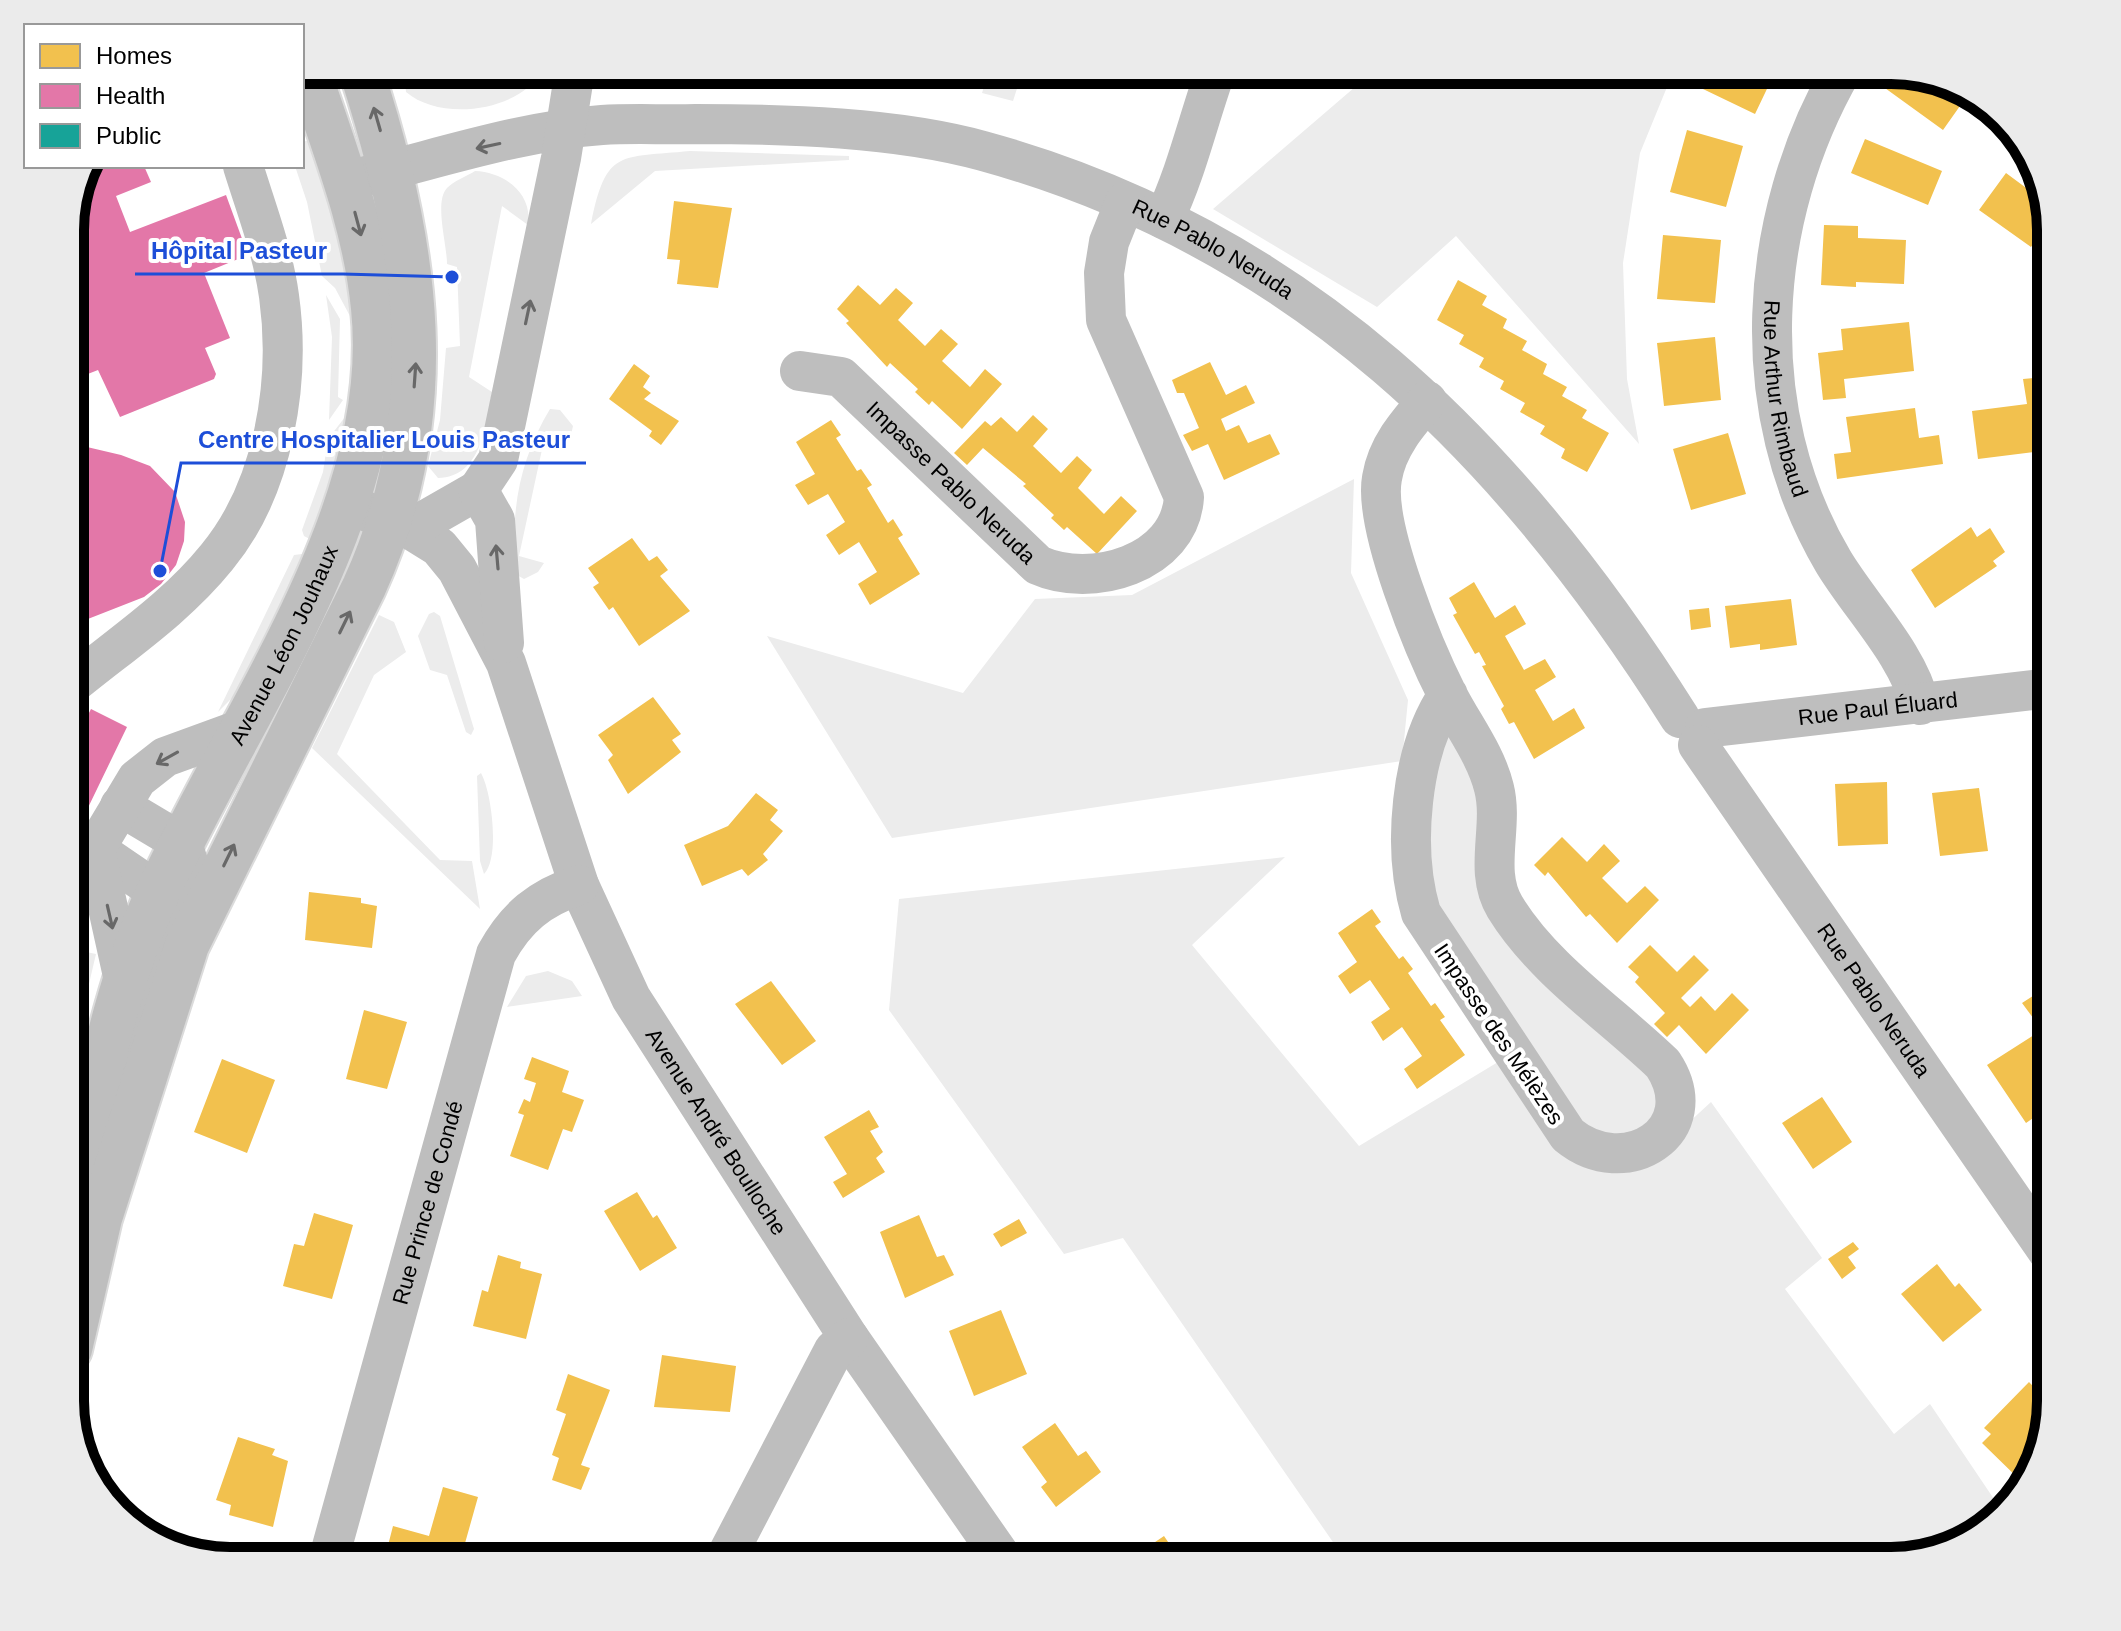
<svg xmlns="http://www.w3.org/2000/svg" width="2121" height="1631" font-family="Arial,sans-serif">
	<rect width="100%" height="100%" fill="#fff"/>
	<!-- green -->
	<path fill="#ececec" d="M 380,70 L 543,70 C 519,112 441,122 406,92 L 404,71 Z
		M 989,70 L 1023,70 L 1013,101 L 982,93 Z
		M 1362,70 L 1674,70 L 1640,153 L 1623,263 L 1627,379 L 1639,444 L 1456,236 L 1377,307 L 1213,209 L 1355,87 Z
		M 315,139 L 351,262 L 351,318 L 335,288 L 322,276 L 307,202 L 295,166 L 302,166 L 302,142 Z
		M 690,151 L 849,156 L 849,160 L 655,171 L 591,224 C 606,148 620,158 690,151 Z
		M 475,171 C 504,172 533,193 528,225 L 502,206 L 469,377 L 492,392 C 486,424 482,477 438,478 L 428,466 L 440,420 L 446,348 L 460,346 L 457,267 L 447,264 C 447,244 434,202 447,188 C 454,181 467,176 475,171 Z
		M 326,295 L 340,319 L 338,397 L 343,400 L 329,420 L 332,337 Z
		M 352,408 L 317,543 L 304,536 L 302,530 L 323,472 L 328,439 Z
		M 550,409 L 560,410 L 573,426 L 571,435 L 546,431 L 519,556 L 544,563 L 538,572 L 524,579 L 517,575 C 509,516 519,460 550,409 Z
		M 1354,479 L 1351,573 L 1408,700 L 1402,761 L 892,838 L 767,636 L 963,693 L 1035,599 L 1132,595 Z
		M 302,554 L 308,558 L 237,693 L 218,712 L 294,555 Z
		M 434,612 L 440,616 L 474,729 L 471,735 L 466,732 L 447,675 L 430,670 L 418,636 L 429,614 Z
		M 379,615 L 394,622 L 406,652 L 374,675 L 337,754 L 440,860 L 472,861 L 480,909 L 312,748 Z
		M 1445,723 L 1475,762 L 1483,872 L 1643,1062 L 1665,1099 L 1633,1141 L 1584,1134 L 1439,921 L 1422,863 Z
		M 481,773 C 492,793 500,858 484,874 L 480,861 L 477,776 Z
		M 1285,857 L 1192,945 L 1359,1146 L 1498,1062 L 1559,1142 L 1662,1147 L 1711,1102 L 1822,1258 L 1785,1289 L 1894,1434 L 1930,1404 L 2002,1511 L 1961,1545 L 1891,1561 L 1346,1561 L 1123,1238 L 1064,1254 L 889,1010 L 899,899 Z
		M 70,928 L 74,936 L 72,949 L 96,954 L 70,1065 Z
		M 548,971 L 572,981 L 582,996 L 507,1007 L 526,976 Z"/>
	<!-- homes -->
	<path fill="#f2c14e" d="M 1712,70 L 1776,70 L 1755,114 L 1703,89 Z
		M 1887,70 L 1891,70 L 1967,96 L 1943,130 L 1878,83 Z
		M 1687,130 L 1743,146 L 1726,207 L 1670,192 Z
		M 1865,139 L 1942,171 L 1928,205 L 1851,173 Z
		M 2006,173 L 2044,201 L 2049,221 L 2031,247 L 1979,210 Z
		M 674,201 L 732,208 L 718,288 L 677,284 L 680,260 L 667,259 Z
		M 1824,225 L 1858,226 L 1858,238 L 1906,240 L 1904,284 L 1856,282 L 1856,287 L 1821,285 Z
		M 1663,235 L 1721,240 L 1715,303 L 1657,299 Z
		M 1458,280 L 1487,296 L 1482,305 L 1507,319 L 1503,328 L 1527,341 L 1522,350 L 1547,364 L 1543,374 L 1567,387 L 1562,396 L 1587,410 L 1582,418 L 1609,433 L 1587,472 L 1561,458 L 1565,449 L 1540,434 L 1545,426 L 1520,412 L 1525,403 L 1500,389 L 1504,381 L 1479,367 L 1484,358 L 1459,344 L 1464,335 L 1437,320 Z
		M 858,285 L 880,305 L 896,288 L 913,303 L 898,320 L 925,346 L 941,329 L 958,344 L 942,361 L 970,387 L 985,369 L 1002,384 L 962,429 L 932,401 L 929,405 L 915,392 L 918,389 L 890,363 L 887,367 L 846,323 L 849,321 L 837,309 Z
		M 1909,322 L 1914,371 L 1844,379 L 1846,398 L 1823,400 L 1818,353 L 1843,350 L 1841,329 Z
		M 1715,337 L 1721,400 L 1664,406 L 1657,343 Z
		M 1210,362 L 1226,395 L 1246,385 L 1255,403 L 1221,419 L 1226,431 L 1239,425 L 1248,443 L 1270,434 L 1280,454 L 1224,480 L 1208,444 L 1192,451 L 1183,435 L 1199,428 L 1184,393 L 1177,393 L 1172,380 Z
		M 634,364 L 650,376 L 643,387 L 651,393 L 644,399 L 679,421 L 661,445 L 649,436 L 652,431 L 609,399 Z
		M 2047,377 L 2051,450 L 1978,459 L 1972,411 L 2027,404 L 2023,379 Z
		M 1915,408 L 1919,438 L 1939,435 L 1943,464 L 1837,479 L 1834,454 L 1851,452 L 1846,417 Z
		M 1033,415 L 1048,429 L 1033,446 L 1061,473 L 1077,456 L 1092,470 L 1078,488 L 1104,514 L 1121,496 L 1137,511 L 1097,554 L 1067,527 L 1064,530 L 1051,518 L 1054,515 L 1023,486 L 1026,484 L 983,448 L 967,465 L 954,453 L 985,421 L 991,426 L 1001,417 L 1017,432 Z
		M 831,420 L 841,435 L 836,438 L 857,471 L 861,469 L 872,485 L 867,488 L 888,523 L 893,519 L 903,535 L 898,538 L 920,574 L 870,605 L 858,584 L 877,572 L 859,542 L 839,555 L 826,535 L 845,522 L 828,494 L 808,505 L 795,485 L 815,474 L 796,442 Z
		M 1728,433 L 1746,494 L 1691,510 L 1673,449 Z
		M 1971,527 L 1977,537 L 1990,528 L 2005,552 L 1993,561 L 1997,566 L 1935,608 L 1911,570 Z
		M 632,538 L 649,561 L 657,556 L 668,570 L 660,576 L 690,611 L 639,646 L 613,607 L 609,610 L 593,587 L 599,583 L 588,568 Z
		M 1474,582 L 1495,618 L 1515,605 L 1526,624 L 1505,636 L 1524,670 L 1545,659 L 1556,677 L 1535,690 L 1553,721 L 1574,708 L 1585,728 L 1534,759 L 1514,722 L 1509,724 L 1501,709 L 1504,706 L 1482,666 L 1486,665 L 1479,652 L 1475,654 L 1453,615 L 1457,613 L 1449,598 Z
		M 1791,599 L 1797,645 L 1760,650 L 1760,644 L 1730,648 L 1725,606 Z
		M 1709,608 L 1711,627 L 1691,630 L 1689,610 Z
		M 653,697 L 681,734 L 672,740 L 681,752 L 628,794 L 608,760 L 613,755 L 598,735 Z
		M 2051,764 L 2051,836 L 2050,836 L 2035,767 Z
		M 1887,782 L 1888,844 L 1838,846 L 1835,784 Z
		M 1979,788 L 1988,851 L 1940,856 L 1932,793 Z
		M 756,793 L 778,810 L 770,820 L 783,831 L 763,854 L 768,860 L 748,876 L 742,869 L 702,886 L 684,845 L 728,826 Z
		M 1562,837 L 1587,862 L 1604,844 L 1620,861 L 1602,878 L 1627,903 L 1645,886 L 1659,900 L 1617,943 L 1590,914 L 1586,917 L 1548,872 L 1545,876 L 1534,865 Z
		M 309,892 L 361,898 L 361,903 L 377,906 L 372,948 L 305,940 Z
		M 1372,909 L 1381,922 L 1375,926 L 1399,959 L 1403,956 L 1413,969 L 1408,973 L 1431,1006 L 1435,1003 L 1445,1017 L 1440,1020 L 1465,1055 L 1417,1089 L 1404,1069 L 1422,1056 L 1402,1027 L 1383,1041 L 1371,1022 L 1390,1009 L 1370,980 L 1350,994 L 1338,976 L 1357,962 L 1338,933 Z
		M 1650,945 L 1677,972 L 1694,955 L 1709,970 L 1681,998 L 1690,1007 L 1701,996 L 1715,1011 L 1732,993 L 1749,1010 L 1706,1054 L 1679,1025 L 1667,1037 L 1654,1024 L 1665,1013 L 1635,982 L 1639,977 L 1628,967 Z
		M 771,981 L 816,1041 L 782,1065 L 735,1004 Z
		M 2044,989 L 2051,999 L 2051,1106 L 2026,1123 L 1987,1065 L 2042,1030 L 2022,1003 Z
		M 364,1010 L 407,1022 L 387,1089 L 346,1079 Z
		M 532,1057 L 569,1071 L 562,1092 L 584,1100 L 572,1132 L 563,1129 L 548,1170 L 510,1156 L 524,1115 L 518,1113 L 524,1099 L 530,1102 L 536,1083 L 524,1079 Z
		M 222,1059 L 275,1080 L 247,1153 L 194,1132 Z
		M 1822,1097 L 1852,1142 L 1813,1169 L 1782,1123 Z
		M 869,1110 L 879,1127 L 870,1131 L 883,1152 L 876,1158 L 885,1172 L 843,1198 L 833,1182 L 847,1174 L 824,1137 Z
		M 637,1192 L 653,1218 L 657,1215 L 677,1248 L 640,1271 L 604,1211 Z
		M 314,1213 L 353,1225 L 332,1299 L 283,1286 L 294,1244 L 304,1246 Z
		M 919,1215 L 937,1257 L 944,1255 L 954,1275 L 905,1298 L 880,1232 Z
		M 1019,1219 L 1027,1233 L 1001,1247 L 993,1234 Z
		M 1853,1242 L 1859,1249 L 1848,1257 L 1856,1268 L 1842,1279 L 1828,1259 Z
		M 498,1255 L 521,1262 L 520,1268 L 542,1274 L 526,1339 L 473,1326 L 482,1290 L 488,1292 Z
		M 1937,1264 L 1955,1287 L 1959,1283 L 1982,1310 L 1943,1342 L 1901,1294 Z
		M 1001,1310 L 1027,1374 L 974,1396 L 949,1331 Z
		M 662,1355 L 736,1366 L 730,1412 L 654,1407 Z
		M 568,1374 L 610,1390 L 581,1465 L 590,1468 L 581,1490 L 552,1480 L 559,1458 L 552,1455 L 566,1414 L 556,1410 Z
		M 2029,1382 L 2050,1404 L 2023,1483 L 1982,1443 L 1991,1434 L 1984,1428 Z
		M 1055,1423 L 1078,1456 L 1086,1451 L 1101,1472 L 1056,1507 L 1041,1487 L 1047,1482 L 1022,1447 Z
		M 238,1437 L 275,1449 L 272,1455 L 288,1461 L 273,1527 L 229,1515 L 231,1505 L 216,1500 Z
		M 443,1487 L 478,1497 L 460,1561 L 384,1561 L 393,1526 L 429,1536 Z
		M 1164,1536 L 1181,1561 L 1127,1561 Z"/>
	<!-- health -->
	<path fill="#e377a8" d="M 85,166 L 144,166 L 151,182 L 116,196 L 130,232 L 226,195 L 248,255 L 204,273 L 230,338 L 205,348 L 216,374 L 214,379 L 120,417 L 98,370 L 70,381 L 70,219 Z
		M 70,443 L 121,455 L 150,466 L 175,492 L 185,522 L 184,541 L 176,565 L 161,584 L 144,597 L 70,626 Z
		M 91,709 L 127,727 L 83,818 L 70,812 L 70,750 Z"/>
	<!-- public -->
	<path fill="#17a398" d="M 1157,70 L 1204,70 L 1198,86 Z"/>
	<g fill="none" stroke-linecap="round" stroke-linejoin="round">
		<!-- major casing -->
		<g stroke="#dbdbdb" stroke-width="48">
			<g id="major">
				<path id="s8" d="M 70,1204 C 95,1100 114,988 159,890 C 239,714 394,509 373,308 C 365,225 334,148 308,70"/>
				<path d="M 70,1349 L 100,1218 L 187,945 L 364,587 C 443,414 418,244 361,70"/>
			</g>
		</g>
		<!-- minor -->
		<g stroke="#bebebe" stroke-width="40">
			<path id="s1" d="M 1842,70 C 1757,218 1744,410 1833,561 C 1859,605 1909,655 1920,705"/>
			<path id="s2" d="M 358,178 C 438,159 520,131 602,125 C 633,123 665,125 696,124 C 786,124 896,127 983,151 C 1299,238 1510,448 1680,718"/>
			<path d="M 1164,219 C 1187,171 1198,120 1216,70"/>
			<path id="s3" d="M 800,371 L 841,377 L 1038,565 C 1091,589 1180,564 1184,497 L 1106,320 L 1104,273 L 1109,242 L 1125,202"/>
			<path d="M 1427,401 C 1407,424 1387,447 1382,478 C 1373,526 1425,651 1448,696 C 1464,727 1486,755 1494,788 C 1504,827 1483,871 1505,907 C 1543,969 1611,1014 1663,1064 C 1707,1131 1625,1182 1568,1135 L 1421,913 C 1402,849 1410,751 1448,695"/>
			<path id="s4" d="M 348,504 L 410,529 L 439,547 L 457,569 L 506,663 L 579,885 L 631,998 L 849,1338 L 1004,1561"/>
			<path d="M 410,529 L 478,490"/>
			<path d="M 504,643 L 495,520 L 478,490 L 498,460 L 561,158 L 575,70"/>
			<path d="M 70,686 C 121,644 175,609 217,557 C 274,488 291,382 279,296 C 273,252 256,208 243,166"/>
			<path id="s5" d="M 1705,728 L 2051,688"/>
			<path id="s6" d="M 1698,745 L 2051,1256"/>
			<path d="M 120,806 L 182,843 L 193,878 L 150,987 L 121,1077 L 125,1119"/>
			<path d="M 95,849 L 158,892"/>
			<path d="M 125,985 L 95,849 L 137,779 L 165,757 L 239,730"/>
			<path id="s7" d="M 328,1561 L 496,954 C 516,917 540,898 579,885"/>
			<path d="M 724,1561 L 834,1350 L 849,1338"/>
		</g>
		<!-- major -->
		<use href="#major" stroke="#bebebe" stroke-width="44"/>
	</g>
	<!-- one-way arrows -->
	<defs><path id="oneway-shaft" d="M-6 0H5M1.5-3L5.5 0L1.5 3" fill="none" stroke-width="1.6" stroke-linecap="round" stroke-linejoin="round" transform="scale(2)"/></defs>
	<g stroke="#686868">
		<use href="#oneway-shaft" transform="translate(377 119) rotate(-106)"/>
		<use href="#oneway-shaft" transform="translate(488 146) rotate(168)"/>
		<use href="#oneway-shaft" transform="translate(358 224) rotate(75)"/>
		<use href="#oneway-shaft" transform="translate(528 312) rotate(-78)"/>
		<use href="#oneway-shaft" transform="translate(415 375) rotate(-86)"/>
		<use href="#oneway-shaft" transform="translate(497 557) rotate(-95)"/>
		<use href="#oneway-shaft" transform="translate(345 622) rotate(-64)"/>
		<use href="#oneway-shaft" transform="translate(167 758) rotate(151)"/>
		<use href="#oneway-shaft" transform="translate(229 855) rotate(-64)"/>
		<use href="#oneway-shaft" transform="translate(110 917) rotate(77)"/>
	</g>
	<g text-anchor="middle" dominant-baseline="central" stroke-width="8" stroke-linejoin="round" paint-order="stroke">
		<!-- street labels -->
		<g font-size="22" fill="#000" stroke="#fff">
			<text stroke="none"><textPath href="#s2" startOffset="884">Rue Pablo Neruda</textPath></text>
			<text stroke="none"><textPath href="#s1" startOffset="342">Rue Arthur Rimbaud</textPath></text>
			<text stroke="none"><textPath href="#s3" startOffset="194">Impasse Pablo Neruda</textPath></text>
			<text stroke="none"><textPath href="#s8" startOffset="602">Avenue Léon Jouhaux</textPath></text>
			<text stroke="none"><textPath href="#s5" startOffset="174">Rue Paul Éluard</textPath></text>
			<text stroke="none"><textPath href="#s6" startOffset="310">Rue Pablo Neruda</textPath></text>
			<text transform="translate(1499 1034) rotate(56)">Impasse des Mélèzes</text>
			<text stroke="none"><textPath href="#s4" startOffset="752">Avenue André Boulloche</textPath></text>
			<text stroke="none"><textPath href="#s7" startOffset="372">Rue Prince de Condé</textPath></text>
		</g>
	</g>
	<!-- crop -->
	<path d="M0 0H2121V1631H0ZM230 84H1891A146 146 0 0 1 2037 230V1401A146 146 0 0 1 1891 1547H230A146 146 0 0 1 84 1401V230A146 146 0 0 1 230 84Z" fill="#ebebeb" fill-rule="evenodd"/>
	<path fill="none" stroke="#000" stroke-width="10" d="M230 84H1891A146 146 0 0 1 2037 230V1401A146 146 0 0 1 1891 1547H230A146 146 0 0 1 84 1401V230A146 146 0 0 1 230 84Z"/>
	<!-- callouts -->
	<path fill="none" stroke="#1d4ed8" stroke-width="3" d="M452 277L343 274H135M160 571L181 463H586"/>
	<g fill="#1d4ed8" stroke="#fff" stroke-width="3">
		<circle cx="452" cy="277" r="8"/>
		<circle cx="160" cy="571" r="8"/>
	</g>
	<g font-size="24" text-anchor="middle" font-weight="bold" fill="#1d4ed8" stroke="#fff" stroke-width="8" stroke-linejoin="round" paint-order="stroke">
		<text x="239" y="259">Hôpital Pasteur</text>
		<text x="384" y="448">Centre Hospitalier Louis Pasteur</text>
	</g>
	<!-- legend -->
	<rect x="24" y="24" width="280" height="144" fill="#ffffff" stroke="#999999" stroke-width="2"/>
	<rect x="40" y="44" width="40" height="24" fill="#f2c14e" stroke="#999999" stroke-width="2"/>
	<text x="96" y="64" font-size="24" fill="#000000">Homes</text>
	<rect x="40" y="84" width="40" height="24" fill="#e377a8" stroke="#999999" stroke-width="2"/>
	<text x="96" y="104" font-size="24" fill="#000000">Health</text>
	<rect x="40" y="124" width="40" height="24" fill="#17a398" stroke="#999999" stroke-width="2"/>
	<text x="96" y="144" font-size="24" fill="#000000">Public</text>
</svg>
